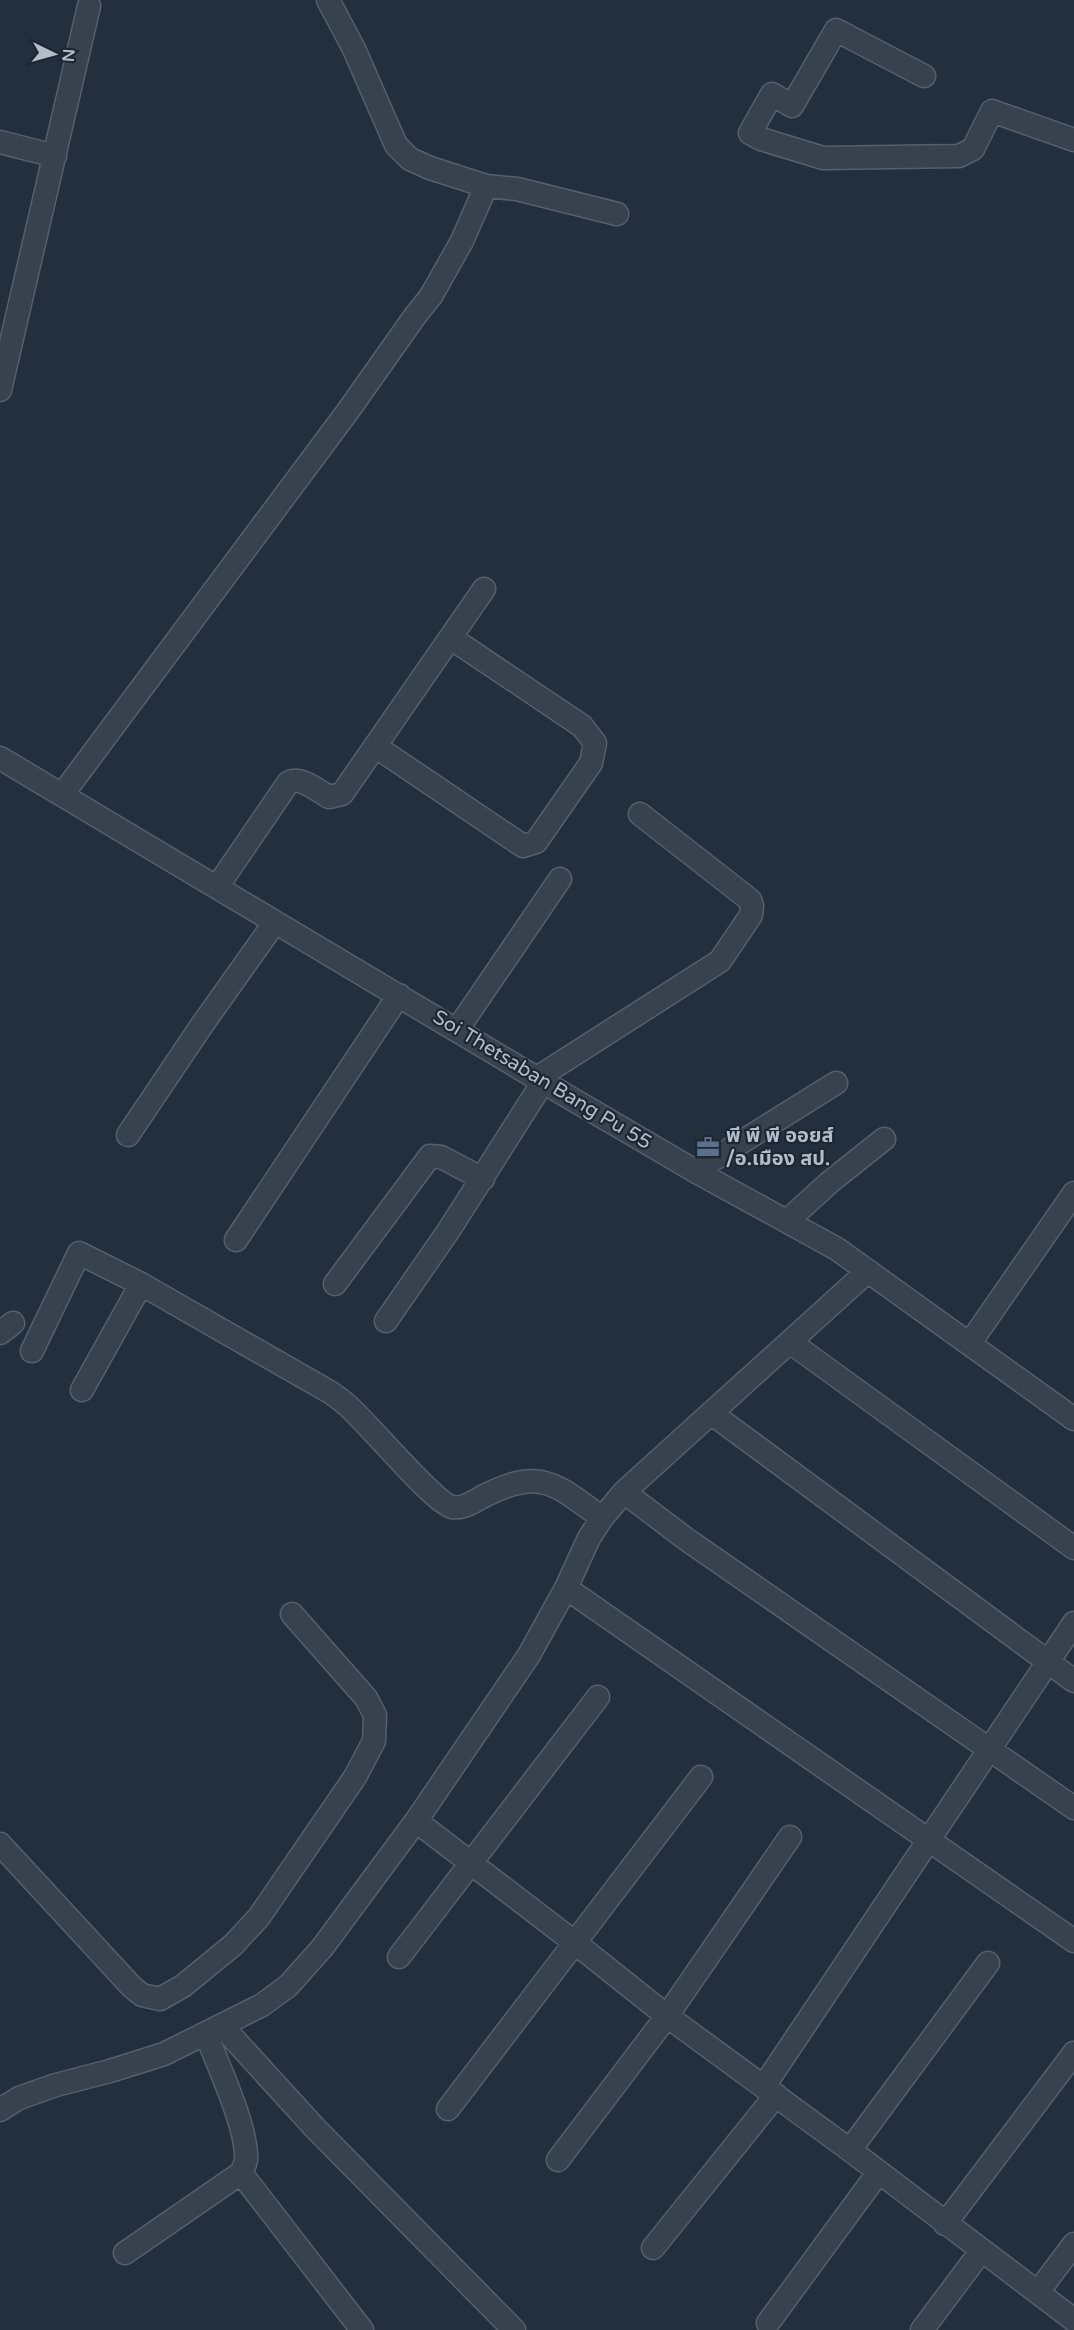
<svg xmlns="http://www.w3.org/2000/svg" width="1074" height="2330" font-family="'Varela Round','Noto Sans Thai',sans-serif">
	<rect width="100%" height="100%" fill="#242f3e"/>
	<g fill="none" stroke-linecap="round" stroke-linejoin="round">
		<!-- minor casing -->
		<g stroke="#565f6c" stroke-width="25">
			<path id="minor" d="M 328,0 L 354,49 L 396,145 L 410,159 L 430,168 L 486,186 L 517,189 L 617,214
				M 924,76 L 836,30 L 792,106 L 772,94 L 750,133 L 761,139 L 823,158 L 959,156 L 973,149 L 992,111 L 1074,140
				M 0,142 L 55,156
				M 0,390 L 89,6
				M 375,746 L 523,846 L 536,842 L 591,763 L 595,743 L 582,726 L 451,638
				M 0,758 L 543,1082 L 695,1171 L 837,1249 L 1074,1419
				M 62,795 L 348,411 L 415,316 L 431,296 L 462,241 L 486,186
				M 217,887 L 288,783 C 300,775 318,791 329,797 L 342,794 L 484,589
				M 457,1030 L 560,879
				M 537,1078 L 720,961 L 751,915 L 752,906 L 750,900 L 640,814
				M 128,1135 L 202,1025 L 275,922
				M 695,1171 L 836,1083
				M 787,1221 L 830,1182 L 884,1139
				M 236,1240 L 399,995
				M 335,1284 L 430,1156 L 441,1157 L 483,1179
				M 386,1321 L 449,1230 L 543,1082
				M 0,1333 L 13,1323
				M 790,1342 L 1074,1548
				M 970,1343 L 1074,1193
				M 32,1351 L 79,1253 L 141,1284 L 328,1391 C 335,1395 341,1400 347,1405 C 367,1422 434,1503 452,1507 C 462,1509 474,1502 482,1497 C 541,1467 554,1483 602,1518
				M 82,1390 L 141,1284
				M 711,1413 L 1074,1681
				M 624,1492 L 686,1539 L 1074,1808
				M 566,1588 L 1074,1941
				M 416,1821 L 574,1942 L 667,2016 L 850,2150 L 1074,2320
				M 0,1844 L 132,1987 L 142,1995 L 160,1999 L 183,1986 L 233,1945 L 259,1917 L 355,1777 L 374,1741 L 375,1715 L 366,1698 L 292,1614
				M 399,1957 L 598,1697
				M 222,2026 L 315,2128 L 514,2330
				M 764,2086 L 1074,1623
				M 448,2109 L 701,1777
				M 0,2110 L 19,2098 L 56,2085 L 110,2071 L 164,2054 L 262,2005 L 288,1986 L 322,1948 L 416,1821 L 529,1655 L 566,1588 L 589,1538 L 602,1518 L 624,1492 L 868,1271
				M 850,2150 L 988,1963
				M 558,2160 L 667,2016 L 790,1837
				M 241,2173 L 362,2330
				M 945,2224 L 1074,2053
				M 653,2248 L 776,2095
				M 125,2253 L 241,2173 C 243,2169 245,2165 246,2160 C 248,2129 218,2065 206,2034
				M 1038,2292 L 1074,2244
				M 768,2323 L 878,2173
				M 922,2330 L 981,2251"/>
		</g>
		<!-- minor -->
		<use href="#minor" stroke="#38414e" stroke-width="22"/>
	</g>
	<!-- icons -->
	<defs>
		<g id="office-bare" transform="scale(1.8)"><path d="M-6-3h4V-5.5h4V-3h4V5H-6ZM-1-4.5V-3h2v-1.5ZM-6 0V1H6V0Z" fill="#5c6f8a" stroke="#1d2633" stroke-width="2.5" paint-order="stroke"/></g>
	</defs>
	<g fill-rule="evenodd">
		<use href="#office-bare" x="708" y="1147"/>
	</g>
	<g text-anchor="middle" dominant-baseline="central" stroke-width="4.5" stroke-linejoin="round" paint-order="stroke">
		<!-- street labels -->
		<g font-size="20" fill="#b4bcc9" stroke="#1d2633">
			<text transform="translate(542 1080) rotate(31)">Soi Thetsaban Bang Pu 55</text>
		</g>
		<!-- poi labels -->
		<g font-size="20" font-weight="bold" fill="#b4bcc9" stroke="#1d2633" text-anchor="start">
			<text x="726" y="1136">พี พี พี ออยส์<tspan x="726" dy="23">/อ.เมือง สป.</tspan></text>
		</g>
	</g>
	<!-- north arrow -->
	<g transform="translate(54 54) rotate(95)" stroke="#1d2633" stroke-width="4.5" paint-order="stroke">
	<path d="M0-4.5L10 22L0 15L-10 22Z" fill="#b4bcc9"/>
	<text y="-9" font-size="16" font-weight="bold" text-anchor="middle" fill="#b4bcc9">N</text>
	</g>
</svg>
